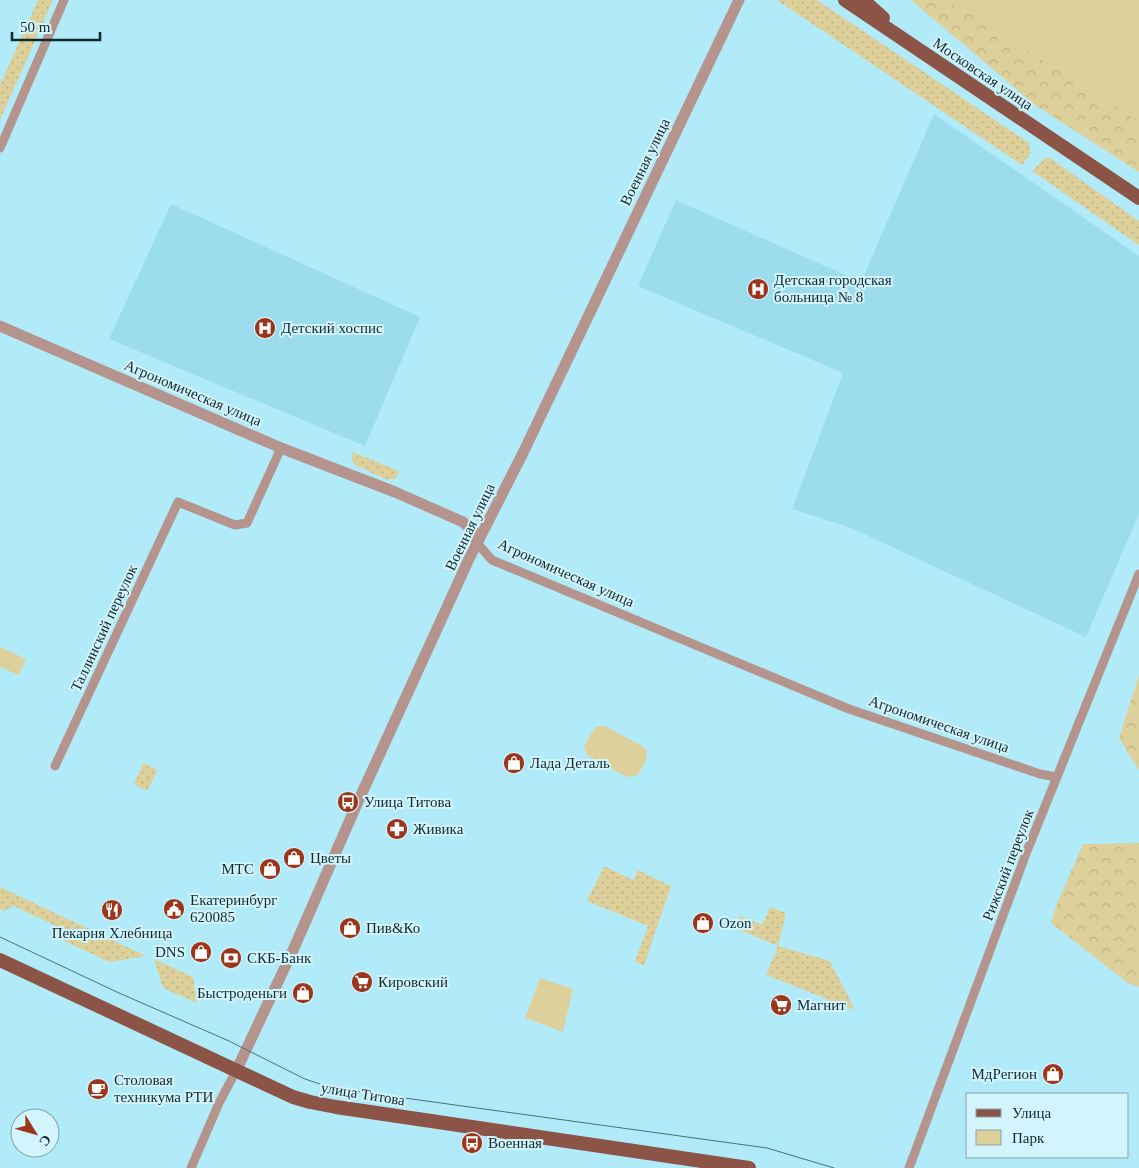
<svg xmlns="http://www.w3.org/2000/svg" width="1139" height="1168" font-family="Georgia,serif">
	<defs>
		<pattern id="grass-dots" width="8" height="8" patternUnits="userSpaceOnUse" patternTransform="scale(1.25)"><rect width="8" height="8" fill="#ded09a"/><path d="M2 2h.1M6 6h.1" fill="none" stroke="#bdb385" stroke-width="1.8" stroke-linecap="round"/></pattern>
		<pattern id="forest-crowns" width="20" height="18" patternUnits="userSpaceOnUse" patternTransform="scale(1.25)"><rect width="20" height="18" fill="#ded09a"/><path d="M2 6a3 3 0 1 1 6 0M12 15a3 3 0 1 1 6 0" fill="none" stroke="#bdb385"/></pattern>
	</defs>
	<rect width="100%" height="100%" fill="#b1ebf9"/>
	<!-- built -->
	<path fill="#9bdded" d="M 934,114 L 1139,256 L 1139,514 L 1086,637 L 851,528 L 792,509 L 843,373 L 638,286 L 676,200 L 861,282 Z
		M 171,204 L 420,317 L 365,446 L 109,339 Z"/>
	<!-- grass -->
	<path fill="url(#grass-dots)" d="M 38,0 L 53,0 L 0,120 L 0,85 Z
		M 777,0 L 817,0 L 1029,143 L 1031,153 L 1022,165 Z
		M 1045,158 L 1050,158 L 1139,221 L 1139,245 L 1032,171 Z
		M 353,452 L 399,471 L 396,478 L 387,480 L 355,465 L 352,460 Z
		M 143,763 L 158,770 L 147,791 L 134,784 Z
		M 604,866 L 633,880 L 638,870 L 671,886 L 644,966 L 635,961 L 648,926 L 587,901 Z
		M 0,887 L 146,956 L 109,962 L 60,939 L 54,925 L 14,906 L 3,911 L 0,909 Z
		M 770,907 L 786,913 L 778,946 L 830,961 L 855,1010 L 766,975 L 778,946 L 733,927 L 740,916 L 762,925 Z
		M 154,959 L 193,977 L 197,1003 L 163,988 Z"/>
	<!-- forest -->
	<path fill="url(#forest-crowns)" d="M 911,0 L 1139,0 L 1139,172 L 1035,105 Z
		M 1139,675 L 1139,770 L 1119,738 Z
		M 1139,843 L 1139,987 L 1128,983 L 1051,923 L 1056,906 L 1083,844 Z"/>
	<!-- green -->
	<path fill="#ded09a" d="M 947,0 L 1139,0 L 1139,121 Z
		M 0,647 L 26,659 L 19,675 L 0,667 Z
		M 605,726 L 642,746 L 647,751 L 646,760 L 638,775 L 627,777 L 587,755 L 584,746 L 595,727 Z
		M 540,978 L 573,989 L 563,1032 L 525,1018 Z"/>
	<g fill="none" stroke-linecap="round" stroke-linejoin="round">
		<!-- minor -->
		<path stroke="#b4948c" stroke-width="9" d="M 0,148 L 64,0
			M 477,543 L 492,560 L 849,709 L 1040,774 L 1057,777
			M 55,766 L 178,502 L 235,525 L 247,523 L 281,448
			M 191,1168 L 219,1103 L 236,1071
			M 909,1168 L 1027,851 L 1139,574"/>
		<!-- tertiary -->
		<path stroke="#b4948c" stroke-width="11" d="M 0,326 L 281,448 L 395,492 L 463,522 L 474,532 L 477,543
			M 236,1071 L 294,948 L 356,806 L 469,559 L 523,453 L 739,0"/>
		<!-- primary -->
		<path stroke="#8b5447" stroke-width="14" d="M 845,0 L 1139,198
			M 863,0 L 883,18
			M 0,960 L 293,1097 L 310,1102 L 336,1107 L 749,1168"/>
		<!-- tram -->
		<path stroke="#4c7078" stroke-width="1" d="M 0,937 L 119,993 L 229,1041 L 305,1079 L 332,1088 L 767,1148 L 834,1168"/>
	</g>
	<!-- icons -->
	<defs>
		<g id="hospital-disc" transform="scale(1.125)"><circle r="9.5" fill="#9d351b" stroke="#d2f4fc"/><path d="M-5-5h3v3.5h4V-5h3V5h-3V1.5h-4V5h-3Z" fill="#fff"/></g>
		<g id="shop-disc" transform="scale(1.125)"><circle r="9.5" fill="#9d351b" stroke="#d2f4fc"/><path d="M-5-2.5h2.3a2.7 3.5 0 0 1 5.4 0H5L5.5 6h-11ZM-1.5-2.5h3a1.5 2.3 0 0 0-3 0Z" fill="#fff"/></g>
		<g id="bus-disc" transform="scale(1.125)"><circle r="9.5" fill="#9d351b" stroke="#d2f4fc"/><path d="M-5-6H5V4H4V6H2V4H-2V6H-4V4H-5ZM-3.5-4V0h7V-4ZM-3.5 1.2v1.5H-2V1.2ZM2 1.2v1.5H3.5V1.2Z" fill="#fff"/></g>
		<g id="pharmacy-disc" transform="scale(1.125)"><circle r="9.5" fill="#9d351b" stroke="#d2f4fc"/><path d="M-2-6h4v4h4v4h-4v4h-4v-4h-4v-4h4Z" fill="#fff"/></g>
		<g id="civic-disc" transform="scale(1.125)"><circle r="9.5" fill="#9d351b" stroke="#d2f4fc"/><path d="M-.6-6.5H3V-4.5H.6V-3L4-1V1h2V6H-6V1h2V-1L-.6-3ZM-1.2 2.5V6h2.4V2.5Z" fill="#fff"/></g>
		<g id="restaurant-disc" transform="scale(1.125)"><circle r="9.5" fill="#9d351b" stroke="#d2f4fc"/><path d="M-5-6h1v4h1v-4h1v4h1v-4h1v5L-1.5 .5V6h-2V.5L-5-1ZM5-6V6H3V1.5H1.5Q1.5-4 5-6Z" fill="#fff"/></g>
		<g id="bank-disc" transform="scale(1.125)"><circle r="9.5" fill="#9d351b" stroke="#d2f4fc"/><path d="M-6-4H6V4H-6ZM0-2.3a2.3 2.3 0 1 0 0 4.6a2.3 2.3 0 1 0 0-4.6Z" fill="#fff"/></g>
		<g id="supermarket-disc" transform="scale(1.125)"><circle r="9.5" fill="#9d351b" stroke="#d2f4fc"/><path d="M-6-5.5h2.5l.6 2H6L4.5 2H-2.5L-4.4-4H-6ZM-1.5 3.2a1.3 1.3 0 1 0 .1 0ZM3 3.2a1.3 1.3 0 1 0 .1 0Z" fill="#fff"/></g>
		<g id="cafe-disc" transform="scale(1.125)"><circle r="9.5" fill="#9d351b" stroke="#d2f4fc"/><path d="M-5.5-4.5H6V0H3Q3 3.5 0 3.5H-2.5Q-5.5 3.5-5.5 0ZM3-3.2v2h1.7v-2ZM-6 4.5H4V6H-6Z" fill="#fff"/></g>
	</defs>
	<g fill-rule="evenodd">
		<use href="#hospital-disc" x="758" y="289"/>
		<use href="#hospital-disc" x="265" y="328"/>
		<use href="#shop-disc" x="514" y="763"/>
		<use href="#bus-disc" x="348" y="802"/>
		<use href="#pharmacy-disc" x="397" y="829"/>
		<use href="#shop-disc" x="294" y="858"/>
		<use href="#shop-disc" x="270" y="869"/>
		<use href="#civic-disc" x="174" y="909"/>
		<use href="#restaurant-disc" x="112" y="910"/>
		<use href="#shop-disc" x="703" y="923"/>
		<use href="#shop-disc" x="350" y="928"/>
		<use href="#shop-disc" x="201" y="952"/>
		<use href="#bank-disc" x="231" y="958"/>
		<use href="#supermarket-disc" x="362" y="982"/>
		<use href="#shop-disc" x="303" y="993"/>
		<use href="#supermarket-disc" x="781" y="1005"/>
		<use href="#shop-disc" x="1053" y="1074"/>
		<use href="#cafe-disc" x="98" y="1089"/>
		<use href="#bus-disc" x="472" y="1143"/>
	</g>
	<g text-anchor="middle" dominant-baseline="central" stroke-width="4" stroke-linejoin="round" paint-order="stroke">
		<!-- street labels -->
		<g font-size="15" fill="#12292e" stroke="#d2f4fc">
			<text transform="translate(983 74) rotate(34)">Московская улица</text>
			<text transform="translate(645 162) rotate(-64)">Военная улица</text>
			<text transform="translate(193 393) rotate(23)">Агрономическая улица</text>
			<text transform="translate(470 527) rotate(-64)">Военная улица</text>
			<text transform="translate(566 573) rotate(24)">Агрономическая улица</text>
			<text transform="translate(104 628) rotate(-65)">Таллинский переулок</text>
			<text transform="translate(939 724) rotate(19)">Агрономическая улица</text>
			<text transform="translate(1008 865) rotate(-69)">Рижский переулок</text>
			<text transform="translate(363 1094) rotate(9)">улица Титова</text>
		</g>
		<!-- poi labels -->
		<g font-size="15" fill="#12292e" stroke="#d2f4fc" text-anchor="start">
			<text x="774" y="280">Детская городская<tspan x="774" dy="17">больница № 8</tspan></text>
			<text x="281" y="328">Детский хоспис</text>
			<text x="530" y="763">Лада Деталь</text>
			<text x="364" y="802">Улица Титова</text>
			<text x="413" y="829">Живика</text>
			<text x="310" y="858">Цветы</text>
			<text x="254" y="869" text-anchor="end">МТС</text>
			<text x="190" y="900">Екатеринбург<tspan x="190" dy="17">620085</tspan></text>
			<text x="719" y="923">Ozon</text>
			<text x="366" y="928">Пив&amp;Ко</text>
			<text x="112" y="933" text-anchor="middle">Пекарня Хлебница</text>
			<text x="185" y="952" text-anchor="end">DNS</text>
			<text x="247" y="958">СКБ-Банк</text>
			<text x="378" y="982">Кировский</text>
			<text x="287" y="993" text-anchor="end">Быстроденьги</text>
			<text x="797" y="1005">Магнит</text>
			<text x="1037" y="1074" text-anchor="end">МдРегион</text>
			<text x="114" y="1080">Столовая<tspan x="114" dy="17">техникума РТИ</tspan></text>
			<text x="488" y="1143">Военная</text>
		</g>
	</g>
	<!-- legend -->
	<rect x="966" y="1093" width="162" height="65" fill="#d2f4fc" stroke="#85a3aa"/>
	<rect x="976" y="1109" width="25" height="8" fill="#8b5447" stroke="#85a3aa"/>
	<text x="1012" y="1118" font-size="15" fill="#12292e">Улица</text>
	<rect x="976" y="1130" width="25" height="15" fill="#ded09a" stroke="#85a3aa"/>
	<text x="1012" y="1143" font-size="15" fill="#12292e">Парк</text>
	<!-- north arrow -->
	<g transform="translate(35 1133) rotate(127)"><circle r="24" fill="#d2f4fc" stroke="#85a3aa"/>
	<path d="M0-4L9 19L0 12L-9 19Z" fill="#9d351b"/>
	<text y="-8" font-size="14" font-weight="bold" text-anchor="middle" fill="#12292e">С</text>
	</g>
	<!-- scale -->
	<path d="M12 32v8h88v-8" fill="none" stroke="#12292e" stroke-width="2.5"/>
	<text x="20" y="32" font-size="15" fill="#12292e" stroke="#d2f4fc" stroke-width="4" paint-order="stroke">50 m</text>
</svg>
